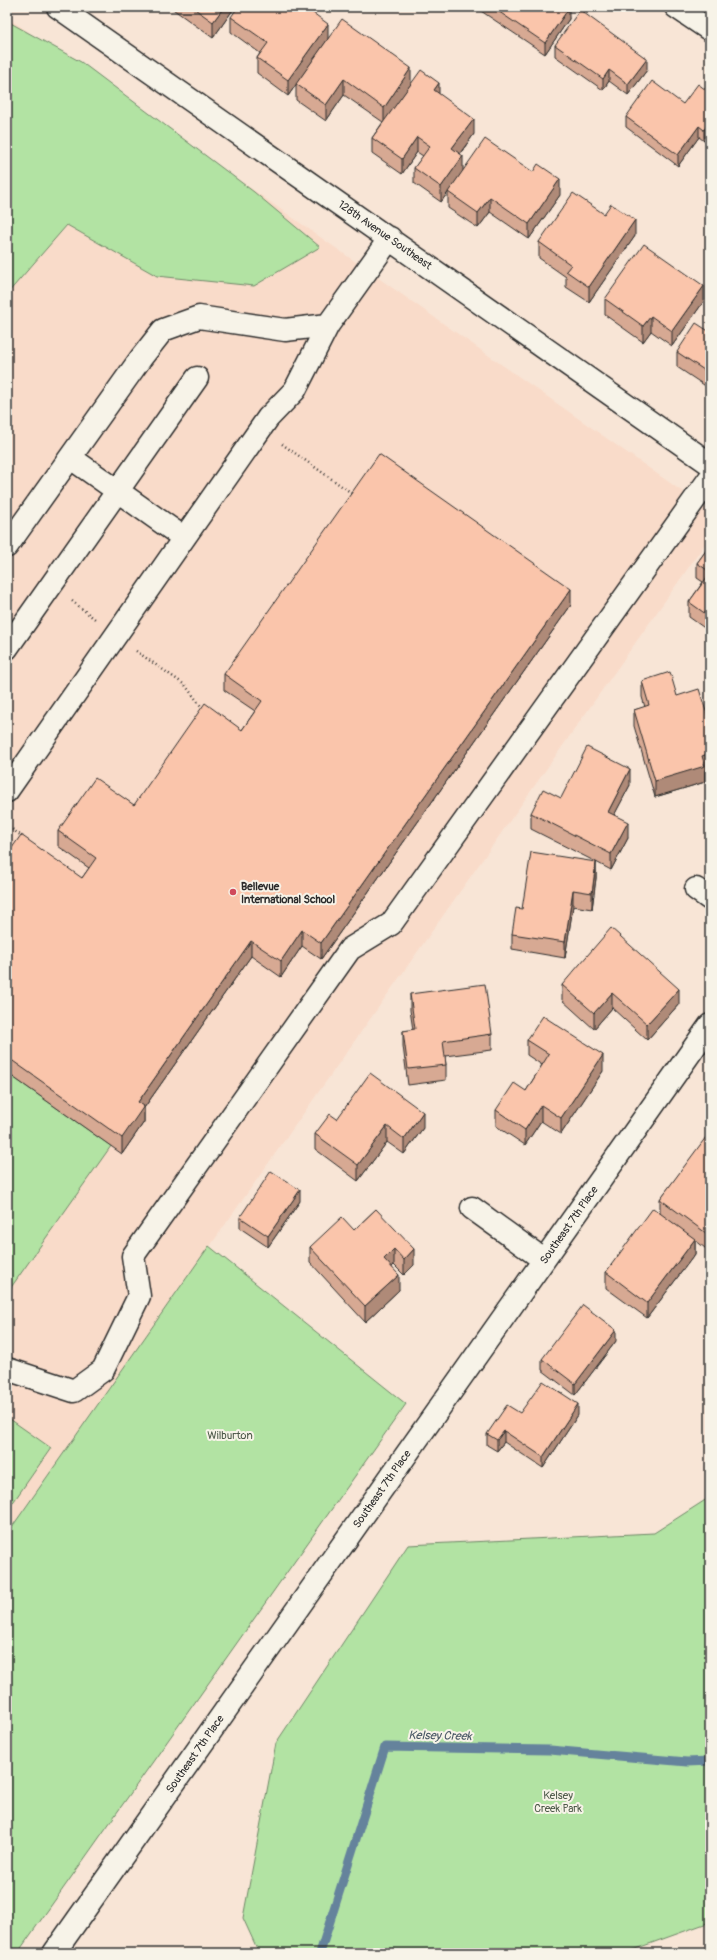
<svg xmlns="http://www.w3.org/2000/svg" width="717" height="1960" font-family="Pangolin,sans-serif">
	<rect width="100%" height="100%" fill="#f8e5d6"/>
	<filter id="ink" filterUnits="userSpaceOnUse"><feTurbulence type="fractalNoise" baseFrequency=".025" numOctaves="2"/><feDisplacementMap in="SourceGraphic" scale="8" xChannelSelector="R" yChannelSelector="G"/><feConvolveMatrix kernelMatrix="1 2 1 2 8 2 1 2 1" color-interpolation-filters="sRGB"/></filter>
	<g filter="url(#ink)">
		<!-- built -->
		<path fill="#f9dbc9" d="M 7,17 L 710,511 L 710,537 L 7,1534 Z"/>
		<!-- green -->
		<path fill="#b2e3a3" stroke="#6e8767" d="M 7,21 L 81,62 L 254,192 L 320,247 L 254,286 L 157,276 L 67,225 L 7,294 Z
			M 10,1075 L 111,1146 L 7,1293 L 7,1079 Z
			M 209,1246 L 406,1404 L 19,1951 L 16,1953 L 7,1953 L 7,1534 Z
			M 7,1417 L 51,1448 L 7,1511 Z
			M 710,1497 L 710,1922 L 624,1953 L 259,1953 L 243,1918 L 276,1743 L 408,1545 L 654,1533 Z"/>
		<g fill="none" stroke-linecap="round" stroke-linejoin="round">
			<!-- stream -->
			<path stroke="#65839c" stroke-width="9" d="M 320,1953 L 385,1747 L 550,1750 L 687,1762 L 710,1761"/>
			<!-- minor casing -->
			<g stroke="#2b2b2b" stroke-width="25">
				<path id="minor" d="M 58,7 L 710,464
					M 676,7 L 710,30
					M 71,458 L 184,538
					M 7,546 L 141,358 L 163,330 L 199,317 L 285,330 L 328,325
					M 7,648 L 197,378
					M 7,791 L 268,418 L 295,390 L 328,325 L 390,238
					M 696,889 L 710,899
					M 472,1208 L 544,1260
					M 7,1369 L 74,1391 L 103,1370 L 139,1296 L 133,1256 L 350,949 L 391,924 L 710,478
					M 54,1953 L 710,1025"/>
			</g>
			<!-- path -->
			<path stroke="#2b2b2b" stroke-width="2.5" stroke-dasharray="1 3" stroke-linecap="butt" d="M 282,444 L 353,494
				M 72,601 L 95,619
				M 136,651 L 185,685 L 204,710
				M 9,827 L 23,837"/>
			<!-- minor -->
			<use href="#minor" stroke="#f7f3e8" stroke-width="22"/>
		</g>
		<!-- wall -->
		<path fill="#d7a993" stroke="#2b2b2b" d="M 170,7 L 235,7 L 213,38 Z
			M 478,7 L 567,7 L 569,19 L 545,54 L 478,9 Z
			M 231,17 L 328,38 L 411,83 L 439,94 L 474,134 L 460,154 L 463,171 L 560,195 L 529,239 L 490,212 L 478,228 L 448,208 L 448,192 L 441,202 L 414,183 L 414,168 L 423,156 L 417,152 L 402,174 L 372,153 L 372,138 L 383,122 L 344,95 L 326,121 L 296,100 L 296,84 L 305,72 L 288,96 L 257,73 L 257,58 L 260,53 L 231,32 Z
			M 555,45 L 647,70 L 628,95 L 609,81 L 603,90 L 555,56 Z
			M 710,93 L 710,132 L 704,141 L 699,137 L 678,166 L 626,127 L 626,117 L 683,104 Z
			M 635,236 L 589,302 L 566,287 L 566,277 L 539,258 L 539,242 Z
			M 605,299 L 704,301 L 672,346 L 651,331 L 643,342 L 605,315 Z
			M 710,332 L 710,389 L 677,367 L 677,352 Z
			M 710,545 L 710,632 L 689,617 L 689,602 L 703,582 L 697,578 L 697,563 Z
			M 571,605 L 321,959 L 302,946 L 281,977 L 251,956 L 144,1108 L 144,1122 L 122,1154 L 10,1075 L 7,855 L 82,878 L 89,868 L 58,846 L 58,831 L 134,805 L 242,730 L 255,711 L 224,690 L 224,674 Z
			M 642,681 L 677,696 L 705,770 L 705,782 L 655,797 L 634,726 L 634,710 L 645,707 L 642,697 Z
			M 630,785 L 614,815 L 628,838 L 611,870 L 596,862 L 596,878 L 592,909 L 573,906 L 565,958 L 512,949 L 512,934 L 522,909 L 596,862 L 531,829 L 531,813 L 561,798 Z
			M 562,985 L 679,1004 L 647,1040 L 612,1008 L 594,1029 L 562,1000 Z
			M 410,994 L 492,1034 L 492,1050 L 445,1056 L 446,1065 L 446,1080 L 408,1085 L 403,1046 L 403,1031 L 413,1030 L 410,1010 Z
			M 527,1040 L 603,1071 L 561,1134 L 541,1121 L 525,1145 L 496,1126 L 496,1110 L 526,1091 L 542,1065 L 527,1055 Z
			M 337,1119 L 423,1128 L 404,1154 L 387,1142 L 358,1181 L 315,1149 L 315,1134 Z
			M 710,1134 L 710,1252 L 695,1240 L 695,1254 L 647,1318 L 606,1288 L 606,1272 L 660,1213 L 660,1199 Z
			M 300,1201 L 268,1247 L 240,1228 L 240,1217 Z
			M 376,1209 L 414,1265 L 404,1275 L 394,1265 L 392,1267 L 399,1290 L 365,1322 L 310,1262 L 310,1247 L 354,1230 Z
			M 616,1341 L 575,1395 L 542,1370 L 542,1359 Z
			M 578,1415 L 543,1468 L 504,1442 L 497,1451 L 487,1445 L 487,1434 Z"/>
		<!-- shaded-wall -->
		<path fill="#af8a78" stroke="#2b2b2b" d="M 224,7 L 235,7 L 213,38 L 213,22 Z
			M 569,8 L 569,19 L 545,54 L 545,43 Z
			M 328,24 L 328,39 L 288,96 L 288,80 Z
			M 647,59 L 647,70 L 628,95 L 628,84 Z
			M 411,68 L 411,84 L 384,123 L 384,108 Z
			M 609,70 L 609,81 L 603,90 L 603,79 Z
			M 344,79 L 344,95 L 326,121 L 326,105 Z
			M 439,83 L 439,98 L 434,90 Z
			M 474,119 L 474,134 L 452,164 L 452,148 Z
			M 710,121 L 710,132 L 704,141 L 704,130 Z
			M 699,126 L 699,137 L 678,166 L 678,155 Z
			M 417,137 L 417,152 L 402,174 L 402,159 Z
			M 463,156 L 463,172 L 441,202 L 441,187 Z
			M 560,179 L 560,195 L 529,239 L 529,224 Z
			M 490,197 L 490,212 L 478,228 L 478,213 Z
			M 635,220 L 635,236 L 589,302 L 589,287 Z
			M 704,286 L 704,301 L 672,346 L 672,331 Z
			M 651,316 L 651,331 L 643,342 L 643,326 Z
			M 571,589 L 571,605 L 321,959 L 321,943 Z
			M 710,753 L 710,769 L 705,770 L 705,782 L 655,797 L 655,781 L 702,756 Z
			M 630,769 L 630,785 L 608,827 L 608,812 Z
			M 628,822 L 628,838 L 611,870 L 611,854 Z
			M 596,862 L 596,878 L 592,909 L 592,893 Z
			M 573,890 L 573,906 L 565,958 L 565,942 Z
			M 302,930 L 302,946 L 281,977 L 281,961 Z
			M 251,941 L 251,956 L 144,1108 L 144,1122 L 122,1154 L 122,1138 L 138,1102 Z
			M 679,989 L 679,1004 L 647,1040 L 647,1024 Z
			M 612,993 L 612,1008 L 594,1029 L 594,1013 Z
			M 603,1055 L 603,1071 L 561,1134 L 561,1118 Z
			M 10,1059 L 10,1075 L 7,1079 L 7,1063 Z
			M 541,1105 L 541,1121 L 525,1145 L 525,1130 Z
			M 423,1112 L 423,1128 L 404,1154 L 404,1139 Z
			M 387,1126 L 387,1142 L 358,1181 L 358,1165 Z
			M 300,1190 L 300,1201 L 268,1247 L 268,1236 Z
			M 695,1239 L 695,1254 L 647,1318 L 647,1303 Z
			M 394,1249 L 394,1265 L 384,1274 L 384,1259 Z
			M 414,1249 L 414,1265 L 404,1275 L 404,1260 Z
			M 399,1275 L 399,1290 L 365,1322 L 365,1306 Z
			M 616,1330 L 616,1341 L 575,1395 L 575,1384 Z
			M 578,1404 L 578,1415 L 543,1468 L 543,1457 Z
			M 504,1431 L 504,1442 L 497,1451 L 497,1440 Z"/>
		<!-- building -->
		<path fill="#fac5ab" stroke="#2b2b2b" d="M 192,7 L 224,7 L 213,22 Z
			M 238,7 L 305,7 L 328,24 L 288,80 L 257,58 L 268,43 L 231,17 Z
			M 492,7 L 567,7 L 569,8 L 545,43 Z
			M 580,10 L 647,59 L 628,84 L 609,70 L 603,79 L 555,45 Z
			M 342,19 L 411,68 L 384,108 L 344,79 L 326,105 L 296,84 Z
			M 421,70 L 439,83 L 434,90 L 474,119 L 452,148 L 463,156 L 441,187 L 414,168 L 430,146 L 417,137 L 402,159 L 372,138 Z
			M 652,81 L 683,104 L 698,84 L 710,93 L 710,121 L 704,130 L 699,126 L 678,155 L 626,117 Z
			M 485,139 L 533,172 L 538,164 L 560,179 L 529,224 L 490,197 L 478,213 L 448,192 Z
			M 573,193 L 604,214 L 611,204 L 635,220 L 589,287 L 566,271 L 571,265 L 539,242 Z
			M 644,244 L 704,286 L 672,331 L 651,316 L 643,326 L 605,299 Z
			M 696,323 L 710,332 L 710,374 L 677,352 Z
			M 379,454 L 571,589 L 321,943 L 302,930 L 281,961 L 251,941 L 138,1102 L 144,1106 L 122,1138 L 10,1059 L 7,1063 L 7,855 L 21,835 L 82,878 L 96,858 L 58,831 L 95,778 L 134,805 L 205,703 L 242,730 L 262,701 L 224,674 Z
			M 710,545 L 710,572 L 697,563 Z
			M 710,573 L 710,617 L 689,602 Z
			M 670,672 L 677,696 L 699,689 L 710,724 L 710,753 L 702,756 L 705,766 L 655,781 L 634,710 L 649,705 L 642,681 Z
			M 587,747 L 630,769 L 608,812 L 628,822 L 611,854 L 531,813 L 543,789 L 561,798 Z
			M 531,852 L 596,862 L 592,893 L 573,890 L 565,942 L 512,934 L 516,908 L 522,909 Z
			M 611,928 L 679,989 L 647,1024 L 612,993 L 594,1013 L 562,985 Z
			M 485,984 L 492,1034 L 443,1041 L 446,1065 L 408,1069 L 403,1031 L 415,1029 L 410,994 Z
			M 543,1016 L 603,1055 L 561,1118 L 541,1105 L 525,1130 L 496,1110 L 514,1083 L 526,1091 L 549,1054 L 527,1040 Z
			M 370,1073 L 423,1112 L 404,1139 L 387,1126 L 358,1165 L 315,1134 L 330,1114 L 337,1119 Z
			M 709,1133 L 710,1134 L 710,1236 L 660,1199 Z
			M 271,1171 L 300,1190 L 268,1236 L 240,1217 Z
			M 653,1208 L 695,1239 L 647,1303 L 606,1272 Z
			M 376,1209 L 414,1249 L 404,1260 L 394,1249 L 384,1259 L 399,1275 L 365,1306 L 310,1247 L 342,1217 L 354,1230 Z
			M 583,1305 L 616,1330 L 575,1384 L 542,1359 Z
			M 543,1381 L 578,1404 L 543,1457 L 504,1431 L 497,1440 L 487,1434 L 507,1405 L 520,1413 Z"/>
	</g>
	<!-- markers -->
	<circle fill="#d1495b" stroke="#f7f3e8" stroke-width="1.5" cx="233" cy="892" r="4"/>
	<g text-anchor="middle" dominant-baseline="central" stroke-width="4" stroke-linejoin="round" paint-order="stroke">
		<!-- street labels -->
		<g font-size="11" fill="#2b2b2b" stroke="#f7f3e8">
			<text transform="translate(385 235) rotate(35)">128th Avenue Southeast</text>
			<text transform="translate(569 1225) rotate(-55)">Southeast 7th Place</text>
			<text transform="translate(382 1489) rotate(-55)">Southeast 7th Place</text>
			<text transform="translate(195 1754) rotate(-55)">Southeast 7th Place</text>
		</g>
		<!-- poi labels -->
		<g font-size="11" font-weight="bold" fill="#2b2b2b" stroke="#f7f3e8" text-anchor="start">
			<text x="241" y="886">Bellevue<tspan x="241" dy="13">International School</tspan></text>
		</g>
		<!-- park labels -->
		<g font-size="11" fill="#4d5949" stroke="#f7f3e8">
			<text x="230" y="1435">Wilburton</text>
			<text x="558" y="1795">Kelsey<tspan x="558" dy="13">Creek Park</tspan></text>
		</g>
		<!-- water labels -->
		<g font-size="12" font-style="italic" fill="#485764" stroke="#f7f3e8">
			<text transform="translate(440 1736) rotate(1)">Kelsey Creek</text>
		</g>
	</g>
	<!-- margin -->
	<rect width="717" height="1960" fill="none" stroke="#f7f3e8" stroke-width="24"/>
	<rect x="12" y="12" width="693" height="1936" fill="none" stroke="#2b2b2b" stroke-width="1.5" filter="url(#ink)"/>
</svg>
